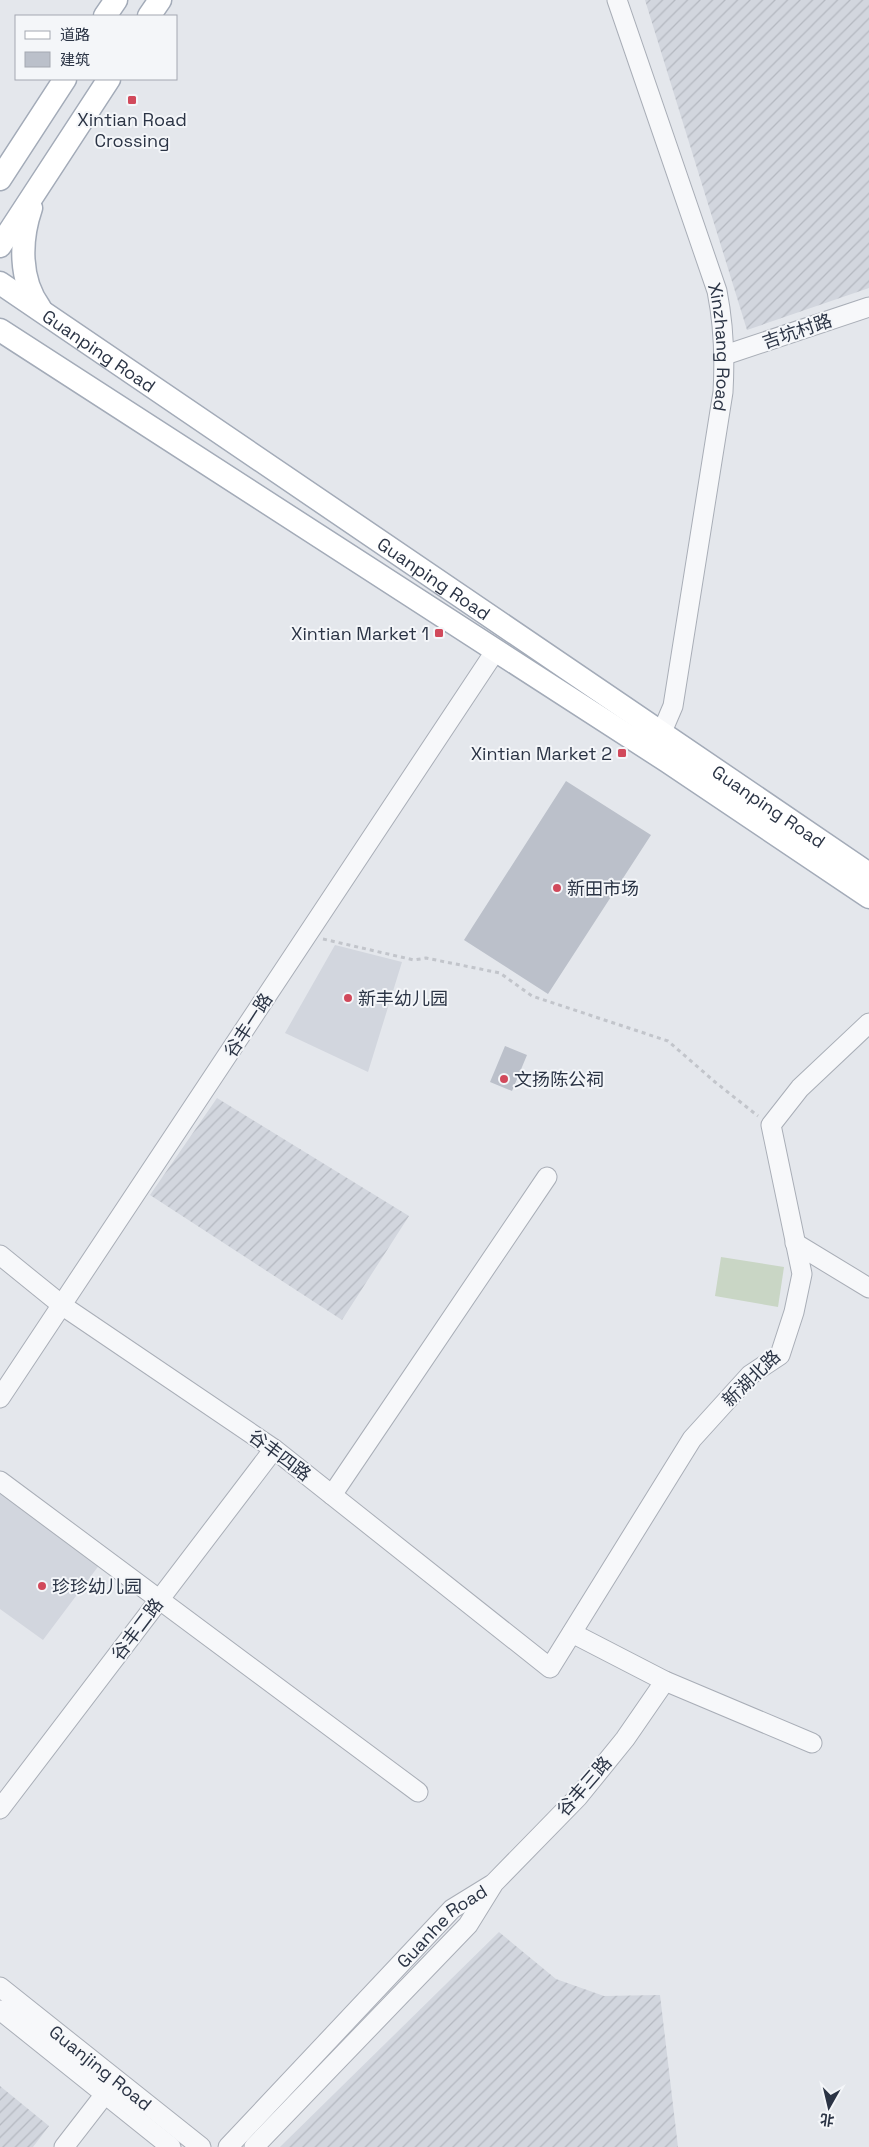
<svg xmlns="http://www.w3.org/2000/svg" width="869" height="2147" font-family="'Space Grotesk','Noto Sans SC',sans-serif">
	<defs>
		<pattern id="industrial-furrows" width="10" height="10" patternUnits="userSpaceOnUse" patternTransform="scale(1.25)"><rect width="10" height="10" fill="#d2d6de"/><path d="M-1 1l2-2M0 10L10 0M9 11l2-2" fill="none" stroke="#b4b8c0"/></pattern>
	</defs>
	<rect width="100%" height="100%" fill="#e4e7ec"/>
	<!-- built -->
	<path fill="#d2d6de" d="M 335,945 L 402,962 L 368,1072 L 285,1033 Z
		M 0,1491 L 100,1564 L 43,1640 L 0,1609 Z"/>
	<!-- industrial -->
	<path fill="url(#industrial-furrows)" d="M 645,0 L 869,0 L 869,288 L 747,330 Z
		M 217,1098 L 409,1216 L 342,1320 L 150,1195 Z
		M 499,1932 L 556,1979 L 604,1996 L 660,1995 L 678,2147 L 280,2147 Z
		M 0,2086 L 49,2126 L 33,2147 L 0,2147 Z"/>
	<!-- green -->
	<path fill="#c9d6c5" d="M 721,1257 L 784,1267 L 778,1307 L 715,1296 Z"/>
	<!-- building -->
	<path fill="#bbc0ca" d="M 566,781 L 651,835 L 548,994 L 464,940 Z
		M 505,1046 L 527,1055 L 512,1091 L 490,1082 Z"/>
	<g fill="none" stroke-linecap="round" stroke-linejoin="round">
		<!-- minor casing -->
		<g stroke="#a9aeb7" stroke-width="21">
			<g id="minor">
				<path id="s1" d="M 617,0 L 717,291 C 724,326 725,357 723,392 L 673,706 L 661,734"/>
				<path d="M 725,355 L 869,307"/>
				<path d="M 795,1243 L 869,1288"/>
				<path d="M 0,1255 L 63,1306 L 274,1449 L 550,1668 L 692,1439 L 750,1375 L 780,1355 L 794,1312 L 802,1274 L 771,1125 L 800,1088 L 869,1023"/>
				<path d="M 0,1398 L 496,650"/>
				<path d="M 0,1481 L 418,1792"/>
				<path d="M 332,1495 L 547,1177"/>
				<path d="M 572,1633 L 665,1681 L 812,1743"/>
				<path d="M 0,1809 L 274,1449"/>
				<path id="s2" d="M 0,1987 L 201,2147"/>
				<path d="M 0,2010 L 171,2147"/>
				<path d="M 64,2147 L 112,2085"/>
				<path id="s3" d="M 228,2147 L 452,1909 L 491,1885"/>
				<path d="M 254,2147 L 468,1925 L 494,1883 L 578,1797 L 625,1739 L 665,1681"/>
			</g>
		</g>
		<!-- major casing -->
		<g stroke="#a3abb8" stroke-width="25">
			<g id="major">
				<path d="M 105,16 L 116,0"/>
				<path d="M 149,16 L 160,0"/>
				<path d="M 0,179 L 65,79"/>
				<path d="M 31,208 C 20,240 19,280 40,308"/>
				<path d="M 0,246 L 109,79"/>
				<path id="s4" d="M 0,283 L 869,874"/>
				<path d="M 0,330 L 667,761 L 869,897"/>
			</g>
		</g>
		<!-- path -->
		<path stroke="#c2c5cb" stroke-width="3" stroke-dasharray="4 4" stroke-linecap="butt" d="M 323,939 L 414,960 L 426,958 L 500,973 L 532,996 L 668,1041 L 715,1082 L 758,1116"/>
		<!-- minor -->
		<use href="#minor" stroke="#f7f8fa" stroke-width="19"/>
		<!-- major -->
		<use href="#major" stroke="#fff" stroke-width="22"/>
	</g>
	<!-- markers -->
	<g fill="#d1495b" stroke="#f4f6f9" stroke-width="2">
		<rect x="127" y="95" width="10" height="10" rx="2.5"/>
		<rect x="434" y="628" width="10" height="10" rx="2.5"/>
		<rect x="617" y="748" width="10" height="10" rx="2.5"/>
		<circle cx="557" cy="888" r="5"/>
		<circle cx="348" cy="998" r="5"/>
		<circle cx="504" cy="1079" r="5"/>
		<circle cx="42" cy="1586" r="5"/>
	</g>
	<g text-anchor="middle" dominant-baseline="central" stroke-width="4" stroke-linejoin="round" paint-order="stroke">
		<!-- poi labels -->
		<g font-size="18" fill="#2b3445" stroke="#f4f6f9" text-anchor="start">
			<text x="132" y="119" text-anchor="middle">Xintian Road<tspan x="132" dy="21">Crossing</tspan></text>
			<text x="429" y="633" text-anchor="end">Xintian Market 1</text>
			<text x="612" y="753" text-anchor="end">Xintian Market 2</text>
			<text x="567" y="888">新田市场</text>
			<text x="358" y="998">新丰幼儿园</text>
			<text x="514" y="1079">文扬陈公祠</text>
			<text x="52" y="1586">珍珍幼儿园</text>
		</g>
		<!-- street labels -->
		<g font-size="18" fill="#2b3445" stroke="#f4f6f9">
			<text transform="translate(797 331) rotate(-19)">吉坑村路</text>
			<text stroke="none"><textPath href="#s1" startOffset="364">Xinzhang Road</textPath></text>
			<text stroke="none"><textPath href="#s4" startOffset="120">Guanping Road</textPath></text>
			<text stroke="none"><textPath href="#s4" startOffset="525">Guanping Road</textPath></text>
			<text stroke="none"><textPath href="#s4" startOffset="930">Guanping Road</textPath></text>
			<text transform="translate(248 1025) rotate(-57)">谷丰一路</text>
			<text transform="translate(751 1378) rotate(-44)">新湖北路</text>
			<text transform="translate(280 1455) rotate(37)">谷丰四路</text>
			<text transform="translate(137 1629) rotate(-53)">谷丰二路</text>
			<text transform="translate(584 1786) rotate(-49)">谷丰三路</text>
			<text stroke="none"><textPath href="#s3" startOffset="308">Guanhe Road</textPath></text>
			<text stroke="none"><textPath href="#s2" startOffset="129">Guanjing Road</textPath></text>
		</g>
	</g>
	<!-- legend -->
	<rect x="15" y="15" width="162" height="65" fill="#f4f6f9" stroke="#a4a8b1"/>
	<rect x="25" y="31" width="25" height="8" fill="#ffffff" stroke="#a4a8b1"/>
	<text x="60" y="40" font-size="15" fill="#2b3445">道路</text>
	<rect x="25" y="52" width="25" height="15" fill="#bbc0ca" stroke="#a4a8b1"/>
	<text x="60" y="65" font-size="15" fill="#2b3445">建筑</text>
	<!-- north arrow -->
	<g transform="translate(829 2107) rotate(188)" stroke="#f4f6f9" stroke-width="4" paint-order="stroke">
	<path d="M0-4L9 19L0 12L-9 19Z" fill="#2b3445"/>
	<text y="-8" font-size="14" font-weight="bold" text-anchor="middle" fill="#2b3445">北</text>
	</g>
</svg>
